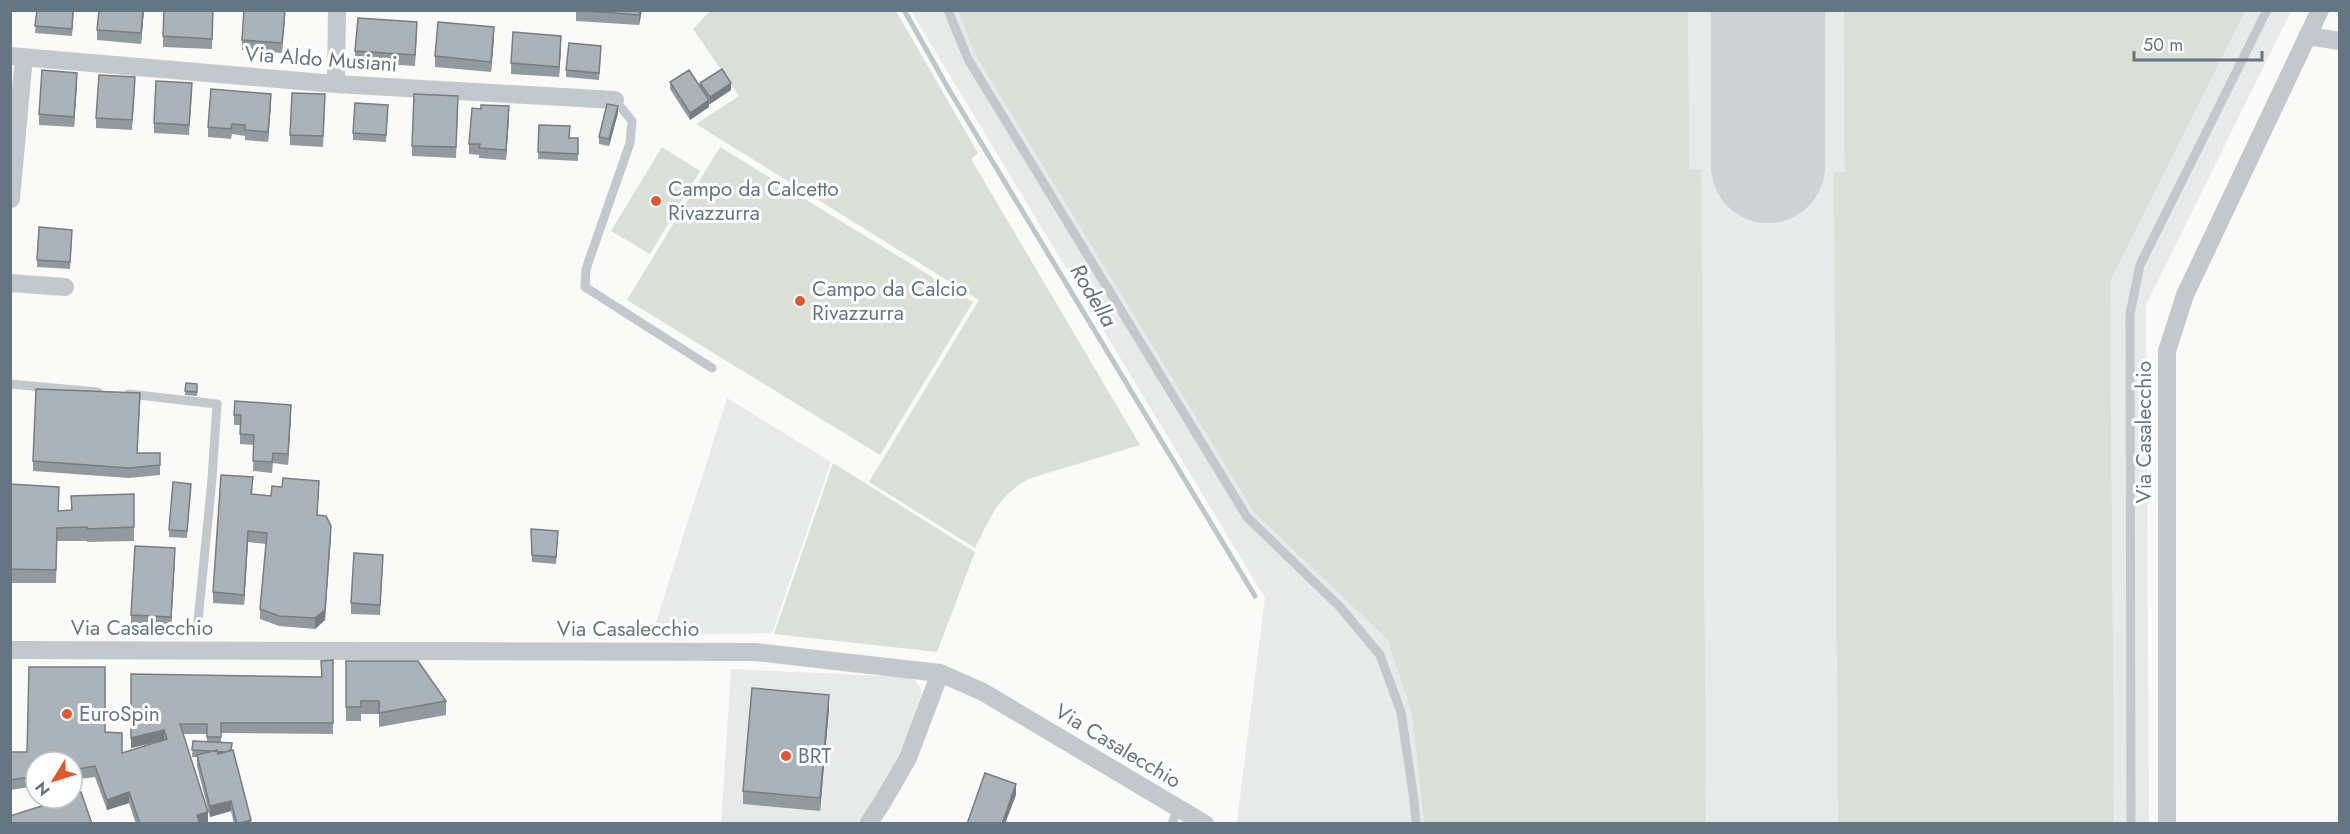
<svg xmlns="http://www.w3.org/2000/svg" width="2350" height="834" font-family="Jost,sans-serif">
	<rect width="100%" height="100%" fill="#fafaf8"/>
	<!-- built -->
	<path fill="#e8e9e9" d="M 911,11 L 2291,11 L 2146,305 L 2149,823 L 1237,822 L 1265,598 Z
		M 727,398 L 831,462 L 772,633 L 652,635 Z
		M 731,669 L 906,677 L 915,680 L 921,689 L 921,700 L 912,730 L 874,802 L 856,823 L 721,824 Z"/>
	<!-- green -->
	<path fill="#dadfd7" d="M 710,11 L 896,11 L 978,153 L 971,159 L 1140,445 L 1028,479 C 997,498 991,516 975,548 L 869,482 L 979,300 L 696,124 L 739,96 L 693,29 Z
		M 958,11 L 1688,11 L 1689,169 L 1701,170 L 1706,823 L 1424,823 L 1412,713 L 1388,640 L 1254,512 L 975,54 Z
		M 1844,11 L 2245,11 L 2110,281 L 2114,823 L 1838,823 L 1834,172 L 1845,172 Z
		M 662,147 L 700,171 L 650,254 L 611,231 Z
		M 720,147 L 973,302 L 880,455 L 627,300 Z
		M 833,463 L 975,552 L 937,652 L 774,634 Z"/>
	<g fill="none" stroke-linecap="round" stroke-linejoin="round">
		<!-- stream -->
		<path stroke="#bbc7cb" stroke-width="5" d="M 904,10 L 948,88 L 1255,596"/>
		<!-- runway -->
		<path stroke="#ced2d4" stroke-width="114" d="M 1768,10 L 1768,166"/>
		<!-- service -->
		<path stroke="#c3c8cc" stroke-width="9" d="M 948,10 L 968,59 L 1247,517 L 1340,607 L 1380,655 L 1401,712 L 1414,800 L 1416,824
			M 615,100 L 632,121 L 630,143 L 586,269 L 585,287 L 712,368
			M 10,384 L 98,392
			M 129,394 L 217,404 L 212,479 L 198,621
			M 1172,824 L 1178,808
			M 2131,824 L 2130,314 L 2140,265 L 2267,10"/>
		<!-- minor -->
		<path stroke="#c3c8cc" stroke-width="18" d="M 2307,36 L 2340,41
			M 10,56 L 336,84 L 615,100
			M 336,84 L 337,10
			M 11,199 L 24,57
			M 10,283 L 65,287
			M 10,650 L 755,652 L 940,673 L 983,692 L 1205,824
			M 868,824 L 882,803 L 908,758 L 940,673
			M 2167,824 L 2167,351 L 2185,295 L 2320,10"/>
	</g>
	<!-- wall -->
	<path fill="#929a9f" d="M 37,10 L 74,10 L 72,36 L 35,33 Z
		M 144,10 L 141,44 L 97,40 L 97,30 Z
		M 213,10 L 212,49 L 163,47 L 163,36 Z
		M 576,10 L 642,10 L 639,25 L 576,21 Z
		M 285,21 L 282,53 L 242,50 L 242,40 Z
		M 417,32 L 415,66 L 355,62 L 355,51 Z
		M 494,38 L 491,72 L 435,67 L 435,56 Z
		M 561,47 L 559,77 L 511,74 L 511,63 Z
		M 601,53 L 599,80 L 566,77 L 566,70 Z
		M 670,82 L 700,87 L 700,83 L 731,90 L 710,104 L 709,104 L 709,107 L 690,120 L 670,89 Z
		M 77,83 L 74,127 L 39,125 L 39,114 Z
		M 135,88 L 132,130 L 96,128 L 96,118 Z
		M 192,93 L 189,135 L 154,133 L 154,123 Z
		M 271,104 L 268,142 L 245,140 L 245,136 L 232,134 L 231,139 L 208,137 L 208,127 Z
		M 325,105 L 323,147 L 290,145 L 290,135 Z
		M 388,105 L 386,142 L 353,140 L 353,133 Z
		M 458,106 L 456,158 L 412,156 L 412,146 Z
		M 618,113 L 609,146 L 599,144 L 599,137 Z
		M 509,117 L 506,160 L 479,158 L 479,155 L 469,154 L 469,144 Z
		M 539,125 L 570,138 L 578,138 L 578,161 L 538,159 Z
		M 72,237 L 70,269 L 37,267 L 37,260 Z
		M 186,383 L 197,384 L 197,396 L 185,395 Z
		M 140,404 L 137,453 L 160,465 L 160,475 L 129,478 L 33,471 L 33,461 Z
		M 234,415 L 291,415 L 288,465 L 273,463 L 272,473 L 253,471 L 254,445 L 240,444 L 240,425 L 234,425 Z
		M 10,484 L 59,511 L 71,510 L 71,496 L 134,494 L 134,541 L 87,542 L 87,541 L 57,541 L 56,583 L 10,583 Z
		M 253,487 L 252,494 L 271,496 L 319,492 L 317,515 L 331,537 L 325,620 L 315,629 L 279,626 L 260,619 L 260,609 L 266,544 L 248,542 L 244,605 L 213,603 L 213,592 Z
		M 191,491 L 187,538 L 169,537 L 169,530 Z
		M 531,529 L 558,538 L 556,564 L 532,562 Z
		M 175,558 L 171,628 L 131,625 L 131,615 Z
		M 383,565 L 380,615 L 351,614 L 351,603 Z
		M 333,660 L 333,734 L 221,733 L 221,743 L 232,750 L 251,824 L 234,824 L 231,811 L 210,817 L 197,766 L 197,757 L 192,757 L 193,741 L 207,742 L 207,734 L 183,734 L 208,823 L 205,824 L 136,824 L 129,803 L 107,810 L 95,777 L 72,780 L 72,762 L 36,762 L 36,786 L 10,790 L 10,752 L 27,752 L 105,732 L 122,753 L 156,742 L 131,748 L 131,674 L 322,677 Z
		M 346,661 L 446,701 L 446,715 L 379,727 L 379,714 L 361,714 L 361,721 L 346,721 Z
		M 829,709 L 820,811 L 743,804 L 743,791 Z"/>
	<!-- shaded-wall -->
	<path fill="#777d82" d="M 143,10 L 144,10 L 141,44 L 141,33 Z
		M 640,10 L 642,10 L 639,25 L 639,15 Z
		M 494,27 L 494,38 L 491,72 L 491,62 Z
		M 561,36 L 561,47 L 559,77 L 559,67 Z
		M 77,73 L 77,83 L 74,127 L 74,117 Z
		M 731,83 L 731,90 L 710,104 L 710,97 Z
		M 271,94 L 271,104 L 268,142 L 268,132 Z
		M 709,100 L 709,107 L 690,120 L 690,113 Z
		M 509,106 L 509,117 L 506,160 L 506,150 Z
		M 618,106 L 618,113 L 609,146 L 609,139 Z
		M 291,405 L 291,415 L 288,465 L 288,454 Z
		M 331,526 L 325,620 L 315,629 L 315,618 Z
		M 248,531 L 248,542 L 244,605 L 244,595 Z
		M 175,548 L 175,558 L 171,628 L 171,617 Z
		M 829,695 L 829,709 L 820,811 L 820,798 Z
		M 164,730 L 164,740 L 131,748 L 131,738 Z
		M 1016,784 L 1016,795 L 1005,824 L 1002,824 Z
		M 129,792 L 129,803 L 107,810 L 107,800 Z
		M 231,801 L 231,811 L 210,817 L 210,806 Z
		M 208,812 L 208,823 L 196,824 L 197,815 Z
		M 251,820 L 251,824 L 238,824 Z"/>
	<!-- building -->
	<path fill="#aab3b9" stroke="#777d82" stroke-width="1.5" d="M 37,10 L 73,10 L 72,29 L 35,26 Z
		M 99,10 L 143,10 L 141,33 L 97,30 Z
		M 164,10 L 213,10 L 212,39 L 163,36 Z
		M 244,10 L 285,10 L 282,43 L 242,40 Z
		M 576,10 L 640,10 L 639,15 Z
		M 358,18 L 417,22 L 415,55 L 355,51 Z
		M 438,22 L 494,27 L 491,62 L 435,56 Z
		M 513,32 L 561,36 L 559,67 L 511,63 Z
		M 569,43 L 601,46 L 599,73 L 566,70 Z
		M 722,69 L 731,83 L 710,97 L 700,83 Z
		M 42,70 L 77,73 L 74,117 L 39,114 Z
		M 689,70 L 709,100 L 690,113 L 670,82 Z
		M 99,75 L 135,77 L 132,120 L 96,118 Z
		M 156,81 L 192,83 L 189,125 L 154,123 Z
		M 211,89 L 271,94 L 268,132 L 245,130 L 245,125 L 232,124 L 231,129 L 208,127 Z
		M 292,93 L 325,94 L 323,136 L 290,135 Z
		M 414,94 L 458,96 L 456,147 L 412,146 Z
		M 355,103 L 388,105 L 386,135 L 353,133 Z
		M 607,104 L 618,106 L 609,139 L 599,137 Z
		M 481,105 L 509,106 L 506,150 L 479,148 L 480,144 L 469,144 L 472,108 L 481,109 Z
		M 539,125 L 570,126 L 569,138 L 578,138 L 578,154 L 538,152 Z
		M 39,227 L 72,230 L 70,262 L 37,260 Z
		M 186,383 L 197,384 L 197,392 L 185,391 Z
		M 36,389 L 140,393 L 137,453 L 160,453 L 160,465 L 129,468 L 33,461 Z
		M 235,401 L 291,405 L 288,454 L 273,453 L 272,462 L 253,461 L 254,435 L 240,434 L 241,415 L 234,415 Z
		M 221,475 L 253,477 L 251,494 L 271,496 L 272,486 L 282,487 L 283,478 L 319,481 L 317,515 L 326,516 L 331,526 L 325,610 L 315,618 L 279,616 L 260,609 L 267,533 L 248,531 L 244,595 L 213,592 Z
		M 173,482 L 191,484 L 187,531 L 169,530 Z
		M 10,484 L 59,487 L 58,511 L 72,510 L 71,496 L 134,494 L 134,527 L 87,529 L 87,527 L 57,528 L 56,570 L 10,569 Z
		M 531,529 L 558,531 L 556,557 L 532,555 Z
		M 135,546 L 175,548 L 171,617 L 131,615 Z
		M 354,553 L 383,555 L 380,605 L 351,603 Z
		M 333,660 L 333,723 L 221,723 L 221,737 L 207,737 L 207,724 L 180,724 L 208,812 L 197,815 L 199,822 L 196,824 L 140,824 L 129,792 L 107,800 L 95,766 L 72,770 L 72,762 L 36,762 L 36,776 L 10,780 L 10,752 L 27,752 L 29,667 L 105,667 L 105,732 L 122,733 L 122,753 L 167,739 L 164,730 L 131,738 L 131,674 L 322,677 L 321,661 Z
		M 346,661 L 418,661 L 446,701 L 379,713 L 379,701 L 361,701 L 361,707 L 346,707 Z
		M 752,688 L 829,695 L 820,798 L 743,791 Z
		M 193,741 L 232,743 L 231,750 L 226,752 L 192,750 Z
		M 217,750 L 218,754 L 233,750 L 251,820 L 237,824 L 231,801 L 210,806 L 197,755 Z
		M 985,773 L 1016,784 L 1002,824 L 967,824 Z
		M 81,792 L 92,824 L 10,824 L 10,816 L 48,804 L 46,798 L 72,798 L 72,795 Z"/>
	<!-- markers -->
	<g fill="#e4572e" stroke="#fff" stroke-width="2">
		<circle cx="656" cy="201" r="6"/>
		<circle cx="800" cy="301" r="6"/>
		<circle cx="67" cy="714" r="6"/>
		<circle cx="786" cy="756" r="6"/>
	</g>
	<g text-anchor="middle" dominant-baseline="central" stroke-width="6" stroke-linejoin="round" paint-order="stroke">
		<!-- street labels -->
		<g font-size="21" fill="#657683" stroke="#fff">
			<text transform="translate(321 59) rotate(4)">Via Aldo Musiani</text>
			<text transform="translate(2144 432) rotate(-90)">Via Casalecchio</text>
			<text x="142" y="628">Via Casalecchio</text>
			<text x="628" y="629">Via Casalecchio</text>
			<text transform="translate(1118 746) rotate(31)">Via Casalecchio</text>
		</g>
		<!-- poi labels -->
		<g font-size="21" fill="#657683" stroke="#fff" text-anchor="start">
			<text x="668" y="189">Campo da Calcetto<tspan x="668" dy="24">Rivazzurra</tspan></text>
			<text x="812" y="289">Campo da Calcio<tspan x="812" dy="24">Rivazzurra</tspan></text>
			<text x="79" y="714">EuroSpin</text>
			<text x="798" y="756">BRT</text>
		</g>
		<!-- water labels -->
		<g font-size="22" font-style="italic" fill="#60757c" stroke="#fff">
			<text transform="translate(1094 295) rotate(59)">Rodella</text>
		</g>
	</g>
	<!-- border -->
	<rect width="2350" height="834" fill="none" stroke="#657683" stroke-width="24"/>
	<!-- north arrow -->
	<g transform="translate(54 780) rotate(232)"><circle r="28" fill="#ffffff" stroke="#c1c8cd" stroke-width="1.5"/>
	<path d="M0-4.5L10 22L0 15L-10 22Z" fill="#e4572e"/>
	<text y="-9" font-size="16" font-weight="bold" text-anchor="middle" fill="#657683">N</text>
	</g>
	<!-- scale -->
	<path d="M2134 51v9h128v-9" fill="none" stroke="#657683" stroke-width="3"/>
	<text x="2143" y="51" font-size="18" fill="#657683" stroke="#ffffff" stroke-width="4.5" paint-order="stroke">50 m</text>
</svg>
